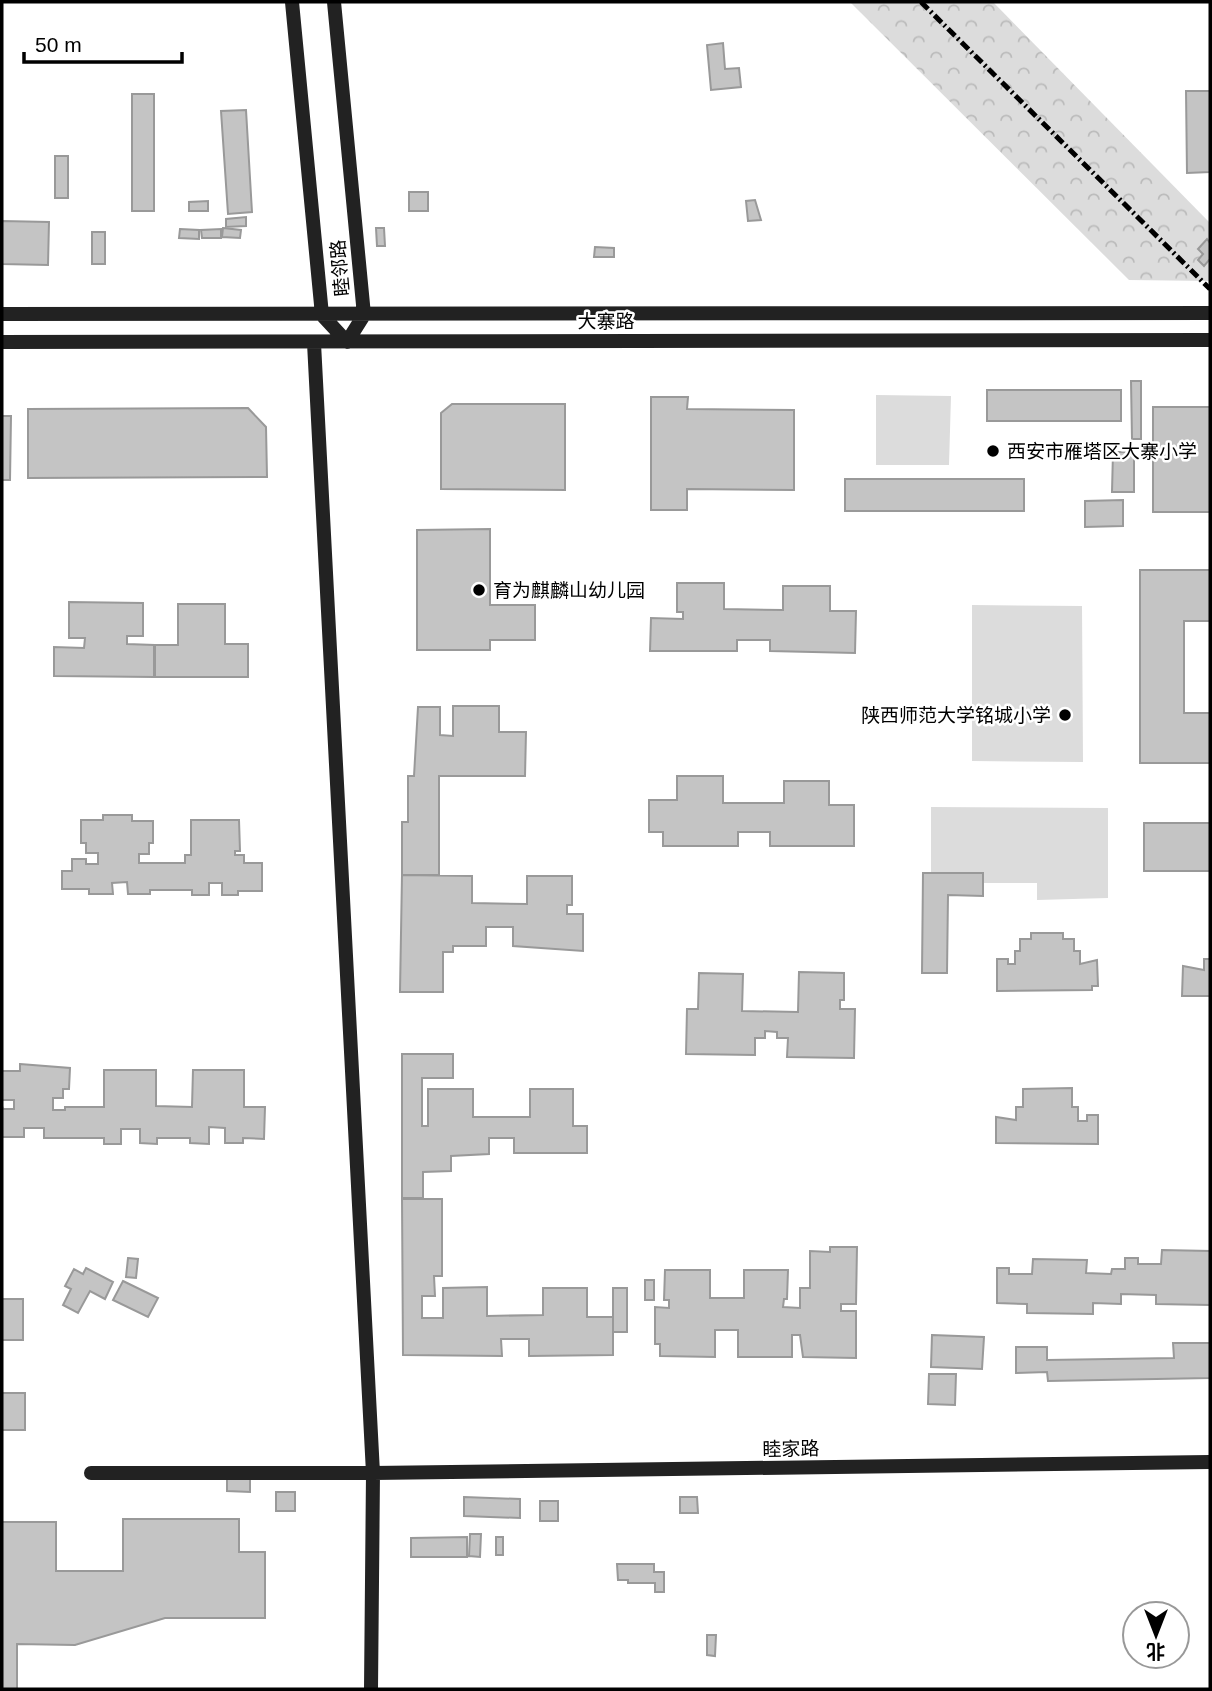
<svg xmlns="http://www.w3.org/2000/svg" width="1212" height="1691" font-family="Arial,'Noto Sans SC',sans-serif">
	<defs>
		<pattern id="forest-crowns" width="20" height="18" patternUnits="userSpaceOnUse" patternTransform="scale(1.75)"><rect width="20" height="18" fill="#dcdcdc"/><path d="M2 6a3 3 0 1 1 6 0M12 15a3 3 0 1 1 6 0" fill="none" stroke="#bbb"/></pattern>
	</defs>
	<rect width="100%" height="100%" fill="#fff"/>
	<!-- grass -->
	<path fill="#dcdcdc" d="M 876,395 L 951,396 L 949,465 L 876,465 Z
		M 972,605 L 1082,606 L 1083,762 L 972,761 Z
		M 931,807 L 1108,808 L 1108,898 L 1037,900 L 1037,883 L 931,883 Z"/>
	<!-- forest -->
	<path fill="url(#forest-crowns)" d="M 850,2 L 993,2 L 1210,223 L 1210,281 L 1129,280 Z"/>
	<!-- building -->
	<path fill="#c4c4c4" stroke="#999" stroke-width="2" d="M 723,43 L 725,69 L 739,68 L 741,87 L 711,90 L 707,45 Z
		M 1186,91 L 1210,91 L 1210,172 L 1187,173 Z
		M 132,94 L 154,94 L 154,211 L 132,211 Z
		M 246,110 L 252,212 L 228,214 L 221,111 Z
		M 55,156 L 68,156 L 68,198 L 55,198 Z
		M 409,192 L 428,192 L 428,211 L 409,211 Z
		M 755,200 L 761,220 L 748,221 L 746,201 Z
		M 208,201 L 208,211 L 189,211 L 189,202 Z
		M 246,217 L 246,226 L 226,227 L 226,219 Z
		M 2,221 L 49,222 L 48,265 L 2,264 Z
		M 223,228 L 241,230 L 240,238 L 222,237 Z
		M 376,228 L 384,228 L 385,246 L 377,246 Z
		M 180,229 L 199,230 L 199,239 L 179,238 Z
		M 221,229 L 221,238 L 202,238 L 201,230 Z
		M 92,232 L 105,232 L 105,264 L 92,264 Z
		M 1207,239 L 1210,243 L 1210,259 L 1204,266 L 1198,260 L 1203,254 L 1198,249 Z
		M 595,247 L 614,248 L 614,257 L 594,257 Z
		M 1131,381 L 1141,381 L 1141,439 L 1132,439 Z
		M 987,390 L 1121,390 L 1121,421 L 987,421 Z
		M 651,397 L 688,397 L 687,409 L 794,410 L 794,490 L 687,489 L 687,510 L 651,510 Z
		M 452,404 L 565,404 L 565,490 L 441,489 L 441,413 Z
		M 1153,407 L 1210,407 L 1210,512 L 1153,512 Z
		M 248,408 L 266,427 L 267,477 L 28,478 L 28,409 Z
		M 2,416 L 11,416 L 10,480 L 2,480 Z
		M 1113,452 L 1134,452 L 1134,492 L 1112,492 Z
		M 845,479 L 1024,479 L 1024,511 L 845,511 Z
		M 1123,500 L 1123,526 L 1085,527 L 1085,501 Z
		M 490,529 L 490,605 L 535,605 L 535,640 L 490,640 L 490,650 L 417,650 L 417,530 Z
		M 1140,570 L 1210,570 L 1210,621 L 1184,621 L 1184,713 L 1210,713 L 1210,763 L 1140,763 Z
		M 677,583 L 724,583 L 724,609 L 783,610 L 783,586 L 830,586 L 830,611 L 856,611 L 855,653 L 770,651 L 770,640 L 737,640 L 737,651 L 650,651 L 651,618 L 683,619 L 683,612 L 677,612 Z
		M 69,602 L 143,603 L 143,636 L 127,636 L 127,644 L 154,645 L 154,677 L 54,676 L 54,647 L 84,648 L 85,638 L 69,638 Z
		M 178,604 L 225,604 L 225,644 L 248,644 L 248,677 L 155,677 L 155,645 L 178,645 Z
		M 453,706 L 499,706 L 499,732 L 526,732 L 525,776 L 439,776 L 439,875 L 402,875 L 402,822 L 408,822 L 408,776 L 414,776 L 418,707 L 440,707 L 440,735 L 453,736 Z
		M 677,776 L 723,776 L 723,803 L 784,803 L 784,781 L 829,781 L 829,805 L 854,805 L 854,846 L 770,846 L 770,832 L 738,832 L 738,846 L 663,846 L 663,832 L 649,832 L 649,800 L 677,800 Z
		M 103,815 L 132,815 L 132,821 L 153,821 L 153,843 L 149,843 L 149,854 L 139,854 L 139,863 L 185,863 L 185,855 L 191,855 L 191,820 L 239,820 L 240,851 L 235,851 L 235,855 L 244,855 L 244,863 L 262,863 L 262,891 L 238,891 L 238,895 L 222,895 L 222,883 L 209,883 L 209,895 L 192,895 L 192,890 L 150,890 L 150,894 L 128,894 L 127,882 L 112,883 L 113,894 L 89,894 L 89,889 L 62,889 L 62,871 L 72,871 L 72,859 L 86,859 L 86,864 L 98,864 L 98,853 L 86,853 L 86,843 L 81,843 L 81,820 L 103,820 Z
		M 1144,823 L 1210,823 L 1210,871 L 1144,871 Z
		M 923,873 L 983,873 L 983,896 L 948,895 L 947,973 L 922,973 Z
		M 402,875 L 472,876 L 472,903 L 527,904 L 527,876 L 572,876 L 572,905 L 567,905 L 567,914 L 583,914 L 583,951 L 513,946 L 513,927 L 486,927 L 486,946 L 453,946 L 453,952 L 443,952 L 443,992 L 400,992 Z
		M 1031,933 L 1063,933 L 1063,939 L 1074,939 L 1074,951 L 1080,951 L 1080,964 L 1097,960 L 1098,986 L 1092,986 L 1092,990 L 997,991 L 997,959 L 1008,959 L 1008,964 L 1015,964 L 1015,951 L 1020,951 L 1020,939 L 1031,939 Z
		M 1204,959 L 1210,959 L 1210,996 L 1182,996 L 1183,966 L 1204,970 Z
		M 799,972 L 844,973 L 844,1000 L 840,1000 L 840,1009 L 855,1009 L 854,1058 L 787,1057 L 788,1038 L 777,1038 L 777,1032 L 765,1031 L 765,1038 L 755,1038 L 755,1055 L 686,1054 L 687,1009 L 698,1009 L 699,973 L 743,974 L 742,1011 L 798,1012 Z
		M 402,1054 L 453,1054 L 453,1078 L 422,1078 L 422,1126 L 428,1126 L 428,1089 L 473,1089 L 473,1117 L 530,1117 L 530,1089 L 573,1089 L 573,1126 L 587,1126 L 587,1153 L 514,1153 L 514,1138 L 489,1138 L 489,1154 L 451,1156 L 451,1171 L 423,1172 L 423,1198 L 402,1198 Z
		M 20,1064 L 70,1068 L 69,1089 L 63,1089 L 63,1098 L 53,1098 L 53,1110 L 65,1110 L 65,1107 L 104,1107 L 104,1070 L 156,1070 L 156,1106 L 192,1107 L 193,1070 L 244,1070 L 244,1107 L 265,1107 L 264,1139 L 243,1138 L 243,1143 L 225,1143 L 225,1128 L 209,1127 L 209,1144 L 190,1143 L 190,1138 L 157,1138 L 157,1144 L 140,1143 L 140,1129 L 121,1129 L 121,1144 L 104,1144 L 104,1138 L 44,1138 L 44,1128 L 24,1128 L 24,1137 L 2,1137 L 2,1106 L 3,1109 L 14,1109 L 14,1100 L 2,1100 L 2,1071 L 20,1071 Z
		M 1072,1088 L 1072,1107 L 1078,1107 L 1078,1121 L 1087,1121 L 1087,1115 L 1098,1115 L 1098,1144 L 996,1143 L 996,1117 L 1016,1120 L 1016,1107 L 1023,1107 L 1023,1089 Z
		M 402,1199 L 442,1199 L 442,1276 L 434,1276 L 435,1296 L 422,1296 L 422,1318 L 443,1318 L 443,1288 L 487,1287 L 487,1316 L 543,1315 L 543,1288 L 587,1288 L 587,1317 L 613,1317 L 613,1355 L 529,1356 L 529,1339 L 501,1339 L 502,1356 L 403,1355 Z
		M 830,1247 L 857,1247 L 856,1304 L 841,1304 L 841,1311 L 856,1311 L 856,1358 L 803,1357 L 800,1335 L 792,1335 L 792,1357 L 738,1357 L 738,1330 L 715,1330 L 715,1357 L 660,1356 L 660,1344 L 655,1344 L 655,1307 L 669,1308 L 669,1300 L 664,1300 L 665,1270 L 710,1270 L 710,1298 L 744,1298 L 744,1270 L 788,1270 L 787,1299 L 784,1299 L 783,1307 L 800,1308 L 800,1288 L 810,1288 L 810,1251 L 830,1252 Z
		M 1162,1250 L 1210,1251 L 1210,1305 L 1156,1304 L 1156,1295 L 1121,1294 L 1121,1304 L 1093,1303 L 1093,1314 L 1027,1313 L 1027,1304 L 997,1303 L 997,1268 L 1009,1268 L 1009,1274 L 1032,1274 L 1033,1259 L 1087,1260 L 1086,1273 L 1111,1274 L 1112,1269 L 1125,1269 L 1125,1258 L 1138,1258 L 1138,1264 L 1161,1264 Z
		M 128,1258 L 138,1259 L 136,1278 L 126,1277 Z
		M 86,1268 L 113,1282 L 105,1299 L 90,1291 L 78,1313 L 63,1305 L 71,1289 L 65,1286 L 74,1269 L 83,1274 Z
		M 645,1280 L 654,1280 L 654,1300 L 645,1300 Z
		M 123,1281 L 158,1298 L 148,1317 L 113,1300 Z
		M 613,1288 L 627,1288 L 627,1332 L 613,1332 Z
		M 2,1299 L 23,1299 L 23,1340 L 2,1340 Z
		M 932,1335 L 984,1337 L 982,1369 L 931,1367 Z
		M 1173,1343 L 1210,1343 L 1210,1378 L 1048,1381 L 1047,1372 L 1016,1373 L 1016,1347 L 1047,1347 L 1047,1360 L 1174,1358 Z
		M 929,1374 L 956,1374 L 955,1405 L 928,1404 Z
		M 2,1393 L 25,1393 L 25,1430 L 2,1430 Z
		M 227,1478 L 250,1478 L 250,1492 L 227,1491 Z
		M 276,1492 L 295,1492 L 295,1511 L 276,1511 Z
		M 464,1497 L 520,1499 L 520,1518 L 464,1516 Z
		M 680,1497 L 697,1497 L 698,1513 L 680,1513 Z
		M 540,1501 L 558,1501 L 558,1521 L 540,1521 Z
		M 123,1519 L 239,1519 L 239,1552 L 265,1552 L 265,1618 L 165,1618 L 75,1645 L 17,1644 L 17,1689 L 2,1689 L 2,1522 L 56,1522 L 56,1571 L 123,1571 Z
		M 470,1534 L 481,1534 L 480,1557 L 469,1556 Z
		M 467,1537 L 467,1557 L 411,1557 L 411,1538 Z
		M 496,1537 L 503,1537 L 503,1555 L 496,1555 Z
		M 617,1564 L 654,1564 L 654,1572 L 664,1572 L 664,1592 L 655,1592 L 655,1583 L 628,1583 L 628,1580 L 618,1580 Z
		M 707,1635 L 716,1635 L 715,1656 L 707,1655 Z"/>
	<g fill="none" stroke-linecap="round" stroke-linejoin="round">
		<!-- secondary -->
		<path stroke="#222" stroke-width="14" d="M 292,2 L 322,315 L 347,342 L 364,315 L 334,2
			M 2,314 L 1210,313
			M 2,342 L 1210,340
			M 314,343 L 373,1473 L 371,1689
			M 91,1473 L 373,1473 L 1210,1462"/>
		<!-- rail -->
		<path stroke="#000" stroke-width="5" stroke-dasharray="10 3.5 2 3.5" stroke-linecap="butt" d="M 921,2 L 1210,289"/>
	</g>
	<!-- markers -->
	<g fill="#000" stroke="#fff" stroke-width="2.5">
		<circle cx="993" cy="451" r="7"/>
		<circle cx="479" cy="590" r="7"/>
		<circle cx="1065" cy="715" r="7"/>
	</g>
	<g text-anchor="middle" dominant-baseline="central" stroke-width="5" stroke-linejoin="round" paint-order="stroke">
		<!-- street labels -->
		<g font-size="19" fill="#000" stroke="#fff">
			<text transform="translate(340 268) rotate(-95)">睦邻路</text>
			<text x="606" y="321">大寨路</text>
			<text transform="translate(791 1449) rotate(-1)">睦家路</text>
		</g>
		<!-- poi labels -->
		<g font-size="19" fill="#000" stroke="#fff" text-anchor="start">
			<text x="1007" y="451">西安市雁塔区大寨小学</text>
			<text x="493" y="590">育为麒麟山幼儿园</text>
			<text x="1051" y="715" text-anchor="end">陕西师范大学铭城小学</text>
		</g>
	</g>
	<!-- border -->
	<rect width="1212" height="1691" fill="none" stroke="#000000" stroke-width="7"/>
	<!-- north arrow -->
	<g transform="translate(1156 1635) rotate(180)"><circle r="33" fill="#ffffff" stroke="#999999" stroke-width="2"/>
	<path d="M0-5L12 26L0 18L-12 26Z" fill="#000000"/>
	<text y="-10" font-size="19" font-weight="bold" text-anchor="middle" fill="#000000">北</text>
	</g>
	<!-- scale -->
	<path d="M24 52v10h158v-10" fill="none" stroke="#000000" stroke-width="3.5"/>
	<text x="35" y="52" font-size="21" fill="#000000" stroke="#ffffff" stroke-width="5" paint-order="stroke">50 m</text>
</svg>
